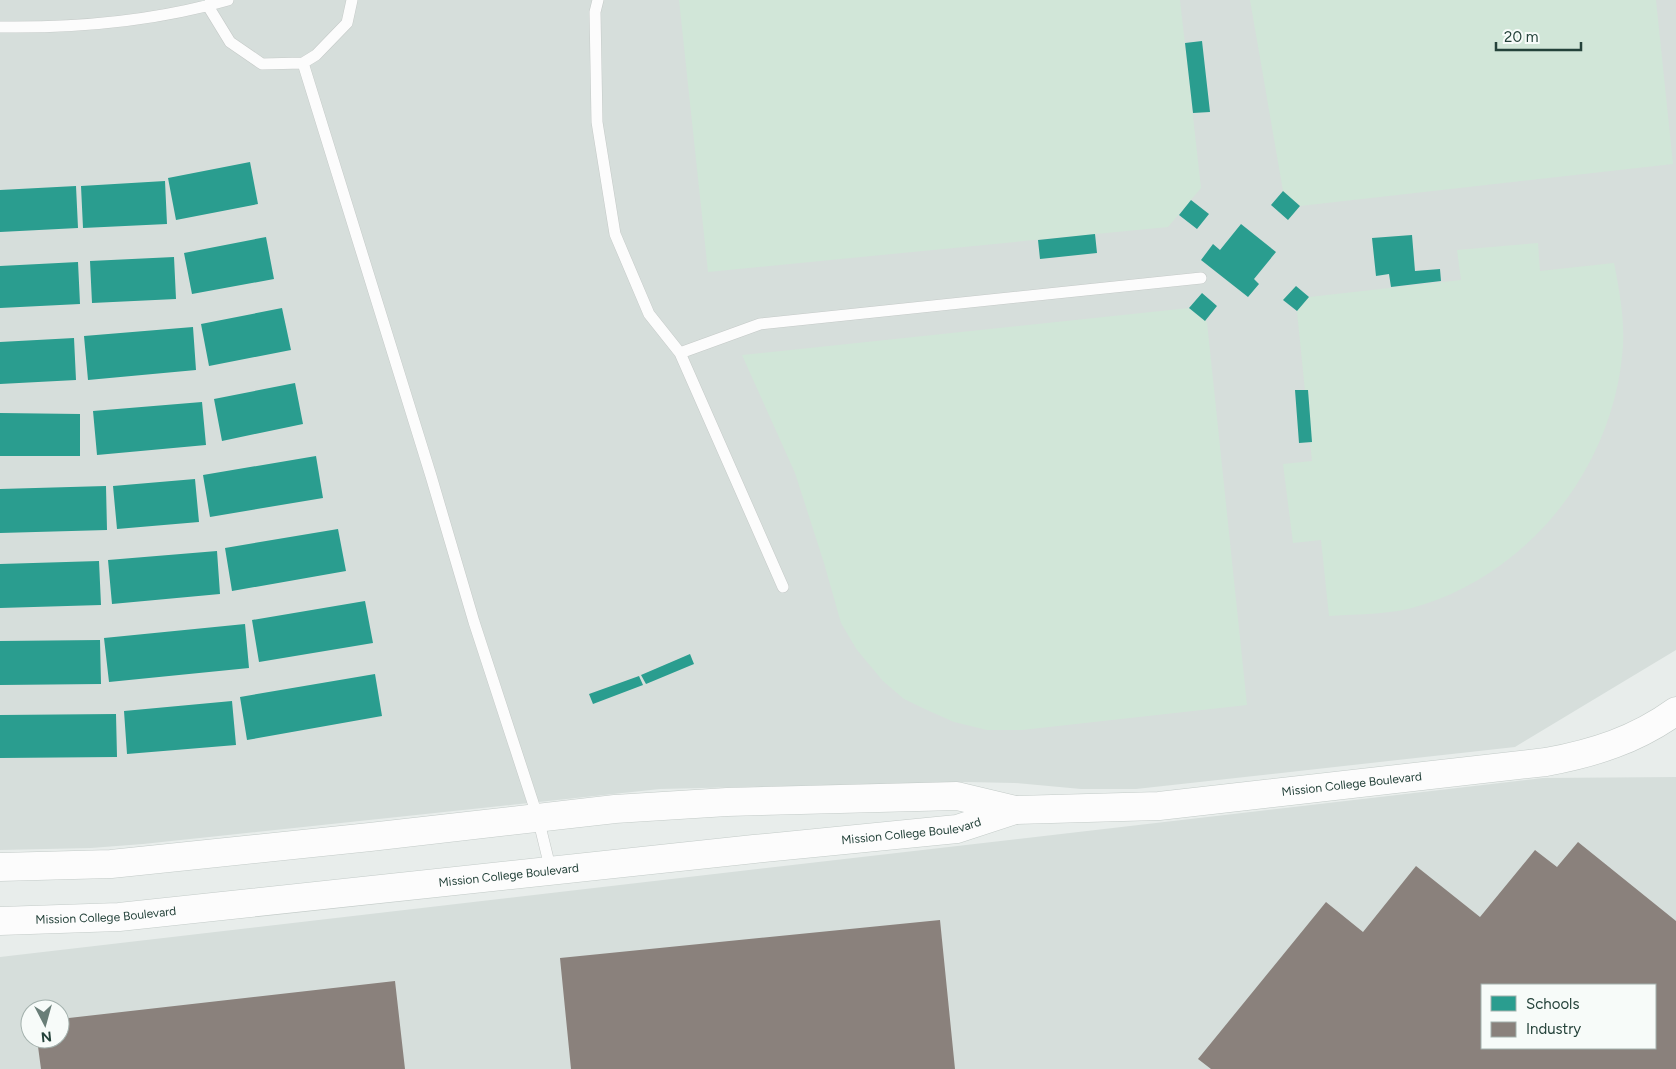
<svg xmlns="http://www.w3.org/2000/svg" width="1676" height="1069" font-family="Figtree,sans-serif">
	<rect width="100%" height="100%" fill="#e8edeb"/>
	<!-- built -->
	<path fill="#d6dedb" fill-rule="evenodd" d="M 0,0 L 1676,0 L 1676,650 L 1515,747 L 1136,789 L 1081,789 L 1015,783 L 966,782 L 660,789 L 143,844 L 91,848 L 0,850 Z
		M 1676,777 L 1676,1069 L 0,1069 L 0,957 L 1543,778 ZM 1482,985 L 1655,985 L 1655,1048 L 1482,1048 ZM 30,1009 L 60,1009 L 60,1039 L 30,1039 Z"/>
	<!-- green -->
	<path fill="#d1e6d8" d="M 679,0 L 1180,0 L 1201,188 L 1168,227 L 708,272 Z
		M 1250,0 L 1656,0 L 1673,164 L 1300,206 L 1283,191 Z
		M 1538,243 L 1540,271 L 1614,263 C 1620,293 1626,326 1622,357 C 1610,469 1531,570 1422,605 C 1393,615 1360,614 1329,616 L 1321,540 L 1293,543 L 1283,464 L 1312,461 L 1297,311 L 1309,297 L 1461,280 L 1457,250 Z
		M 1189,308 L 1207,322 L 1247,705 L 1022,730 L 987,730 L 954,722 L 927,710 L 904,699 L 883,681 L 857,650 L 841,623 L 824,563 L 795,473 L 742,355 Z"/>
	<!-- schools -->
	<path fill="#2a9d8f" d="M 1202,41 L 1210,112 L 1193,113 L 1185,43 Z
		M 250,162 L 258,204 L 176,220 L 168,178 Z
		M 165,181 L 167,224 L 83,228 L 81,186 Z
		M 76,186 L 78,228 L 0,232 L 0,190 Z
		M 1283,191 L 1300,206 L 1288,220 L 1271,205 Z
		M 1191,200 L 1209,214 L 1197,229 L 1179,215 Z
		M 1241,224 L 1276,252 L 1254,279 L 1259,284 L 1248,297 L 1201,260 L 1213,244 L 1220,250 Z
		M 1095,234 L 1097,253 L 1040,259 L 1038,240 Z
		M 1412,235 L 1415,271 L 1440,269 L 1441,281 L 1391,287 L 1389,274 L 1376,276 L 1372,238 Z
		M 266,237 L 274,279 L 192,294 L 184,253 Z
		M 174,257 L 176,299 L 92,303 L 90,261 Z
		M 78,262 L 80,304 L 0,308 L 0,266 Z
		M 1296,286 L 1309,297 L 1297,311 L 1283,300 Z
		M 1202,293 L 1217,306 L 1205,321 L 1189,308 Z
		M 282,308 L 291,350 L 209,366 L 201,324 Z
		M 193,327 L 196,370 L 88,380 L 84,336 Z
		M 74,338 L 76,380 L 0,384 L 0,342 Z
		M 295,383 L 303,424 L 222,441 L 214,399 Z
		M 1295,390 L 1308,390 L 1312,442 L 1299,443 Z
		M 202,402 L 206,445 L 97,455 L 93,411 Z
		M 0,413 L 80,414 L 80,456 L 0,456 Z
		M 316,456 L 323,498 L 210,517 L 203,475 Z
		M 195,479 L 199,522 L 117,529 L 113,486 Z
		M 106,486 L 107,530 L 0,533 L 0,489 Z
		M 338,529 L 346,571 L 232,591 L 225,548 Z
		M 217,551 L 220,594 L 112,604 L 108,560 Z
		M 99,561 L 101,605 L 0,608 L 0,564 Z
		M 365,601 L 373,643 L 259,662 L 252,620 Z
		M 245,624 L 249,668 L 109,682 L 104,638 Z
		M 100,640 L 101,684 L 0,685 L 0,641 Z
		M 690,654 L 694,664 L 646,684 L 641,675 Z
		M 375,674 L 382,716 L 247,740 L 240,697 Z
		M 639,676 L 643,685 L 593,704 L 589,694 Z
		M 232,701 L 236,745 L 127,754 L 124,711 Z
		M 116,714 L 117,757 L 0,758 L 0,715 Z"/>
	<!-- industry -->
	<path fill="#8a817c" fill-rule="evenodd" d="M 1578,842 L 1676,921 L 1676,1069 L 1211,1069 L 1198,1059 L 1326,902 L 1363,932 L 1416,866 L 1480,917 L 1535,850 L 1557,867 ZM 1482,985 L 1655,985 L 1655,1048 L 1482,1048 Z
		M 940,920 L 955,1069 L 571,1069 L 560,958 Z
		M 395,981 L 405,1069 L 41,1069 L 37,1039 L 60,1039 L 60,1019 Z"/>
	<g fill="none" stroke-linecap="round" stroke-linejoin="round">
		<!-- lane casing -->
		<g stroke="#c5cac8" stroke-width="12">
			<path id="lane" d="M 211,0 L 208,6 L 230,42 L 262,64 L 303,63 L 316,55 L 347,23 L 352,0
				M 598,0 L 595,12 L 597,122 L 615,234 L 649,314 L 680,353 L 783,587
				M 0,27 C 75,28 156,21 228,0
				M 303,63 L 431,476 L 474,622 L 538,818 L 551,871
				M 680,353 L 760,324 L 1201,278"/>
		</g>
		<!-- secondary casing -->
		<g stroke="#c3cbc8" stroke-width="29">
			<g id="secondary">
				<path id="s1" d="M 0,867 L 111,864 L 370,837 L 615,809 L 727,802 L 957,796 L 1015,810 L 1159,806 L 1546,762 C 1594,753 1636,740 1676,711"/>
				<path id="s2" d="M 0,921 L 119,917 L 754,849 L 957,829 L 1015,810"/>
			</g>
		</g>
		<!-- lane -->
		<use href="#lane" stroke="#fcfcfc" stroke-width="11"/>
		<!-- secondary -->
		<use href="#secondary" stroke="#fcfcfc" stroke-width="28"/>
	</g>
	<g text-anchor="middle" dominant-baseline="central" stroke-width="5" stroke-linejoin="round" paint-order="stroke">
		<!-- street labels -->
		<g font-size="12" fill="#24423a" stroke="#f7fbf9">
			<text stroke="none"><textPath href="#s1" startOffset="1358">Mission College Boulevard</textPath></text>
			<text stroke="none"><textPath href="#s2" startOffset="916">Mission College Boulevard</textPath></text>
			<text stroke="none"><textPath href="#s2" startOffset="511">Mission College Boulevard</textPath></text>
			<text stroke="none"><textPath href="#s2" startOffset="106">Mission College Boulevard</textPath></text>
		</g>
	</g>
	<!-- legend -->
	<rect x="1481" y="984" width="175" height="65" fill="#f7fbf9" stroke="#a3b1ad"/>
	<rect x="1491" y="996" width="25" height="15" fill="#2a9d8f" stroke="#a3b1ad"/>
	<text x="1526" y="1009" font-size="15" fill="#24423a">Schools</text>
	<rect x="1491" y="1022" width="25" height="15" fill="#8a817c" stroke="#a3b1ad"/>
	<text x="1526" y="1034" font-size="15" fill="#24423a">Industry</text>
	<!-- north arrow -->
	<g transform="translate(45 1024) rotate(174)"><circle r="24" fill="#f7fbf9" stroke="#a3b1ad"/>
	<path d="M0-4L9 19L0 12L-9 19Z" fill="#697e78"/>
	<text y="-8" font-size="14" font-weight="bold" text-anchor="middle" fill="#24423a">N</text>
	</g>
	<!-- scale -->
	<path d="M1496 42v8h85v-8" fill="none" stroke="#24423a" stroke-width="2.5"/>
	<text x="1504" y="42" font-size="15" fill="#24423a" stroke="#f7fbf9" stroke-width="4" paint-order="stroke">20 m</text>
</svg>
